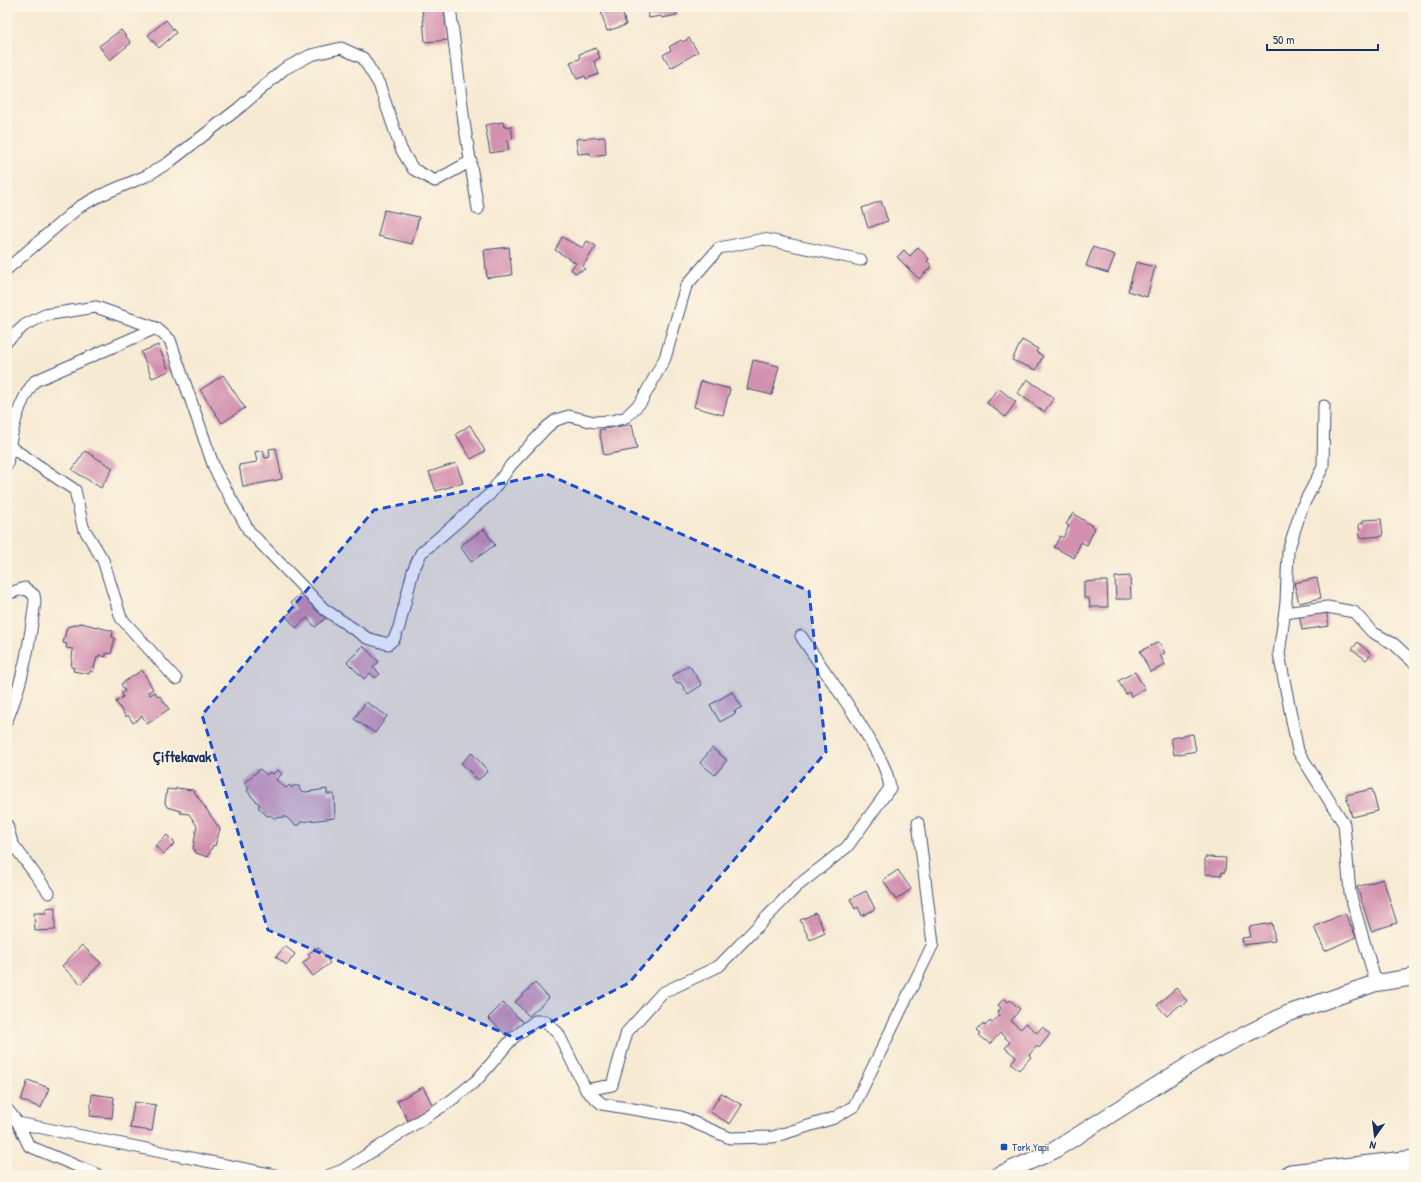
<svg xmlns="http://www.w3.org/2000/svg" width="1421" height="1182" font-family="'Patrick Hand',sans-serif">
	<rect width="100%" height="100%" fill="#fcf5e5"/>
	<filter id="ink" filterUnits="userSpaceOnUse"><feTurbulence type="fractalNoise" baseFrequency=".025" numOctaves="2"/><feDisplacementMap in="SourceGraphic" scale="8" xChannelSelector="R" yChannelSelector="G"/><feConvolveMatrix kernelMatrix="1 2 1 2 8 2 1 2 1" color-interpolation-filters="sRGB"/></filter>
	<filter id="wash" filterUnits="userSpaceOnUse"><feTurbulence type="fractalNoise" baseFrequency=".012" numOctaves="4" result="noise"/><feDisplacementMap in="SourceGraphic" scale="16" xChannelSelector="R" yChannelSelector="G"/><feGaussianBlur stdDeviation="0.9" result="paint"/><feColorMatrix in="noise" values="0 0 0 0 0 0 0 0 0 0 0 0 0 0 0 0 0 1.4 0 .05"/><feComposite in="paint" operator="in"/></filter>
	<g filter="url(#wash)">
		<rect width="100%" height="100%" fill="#f7ead3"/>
		<g id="blocks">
			<!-- building -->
			<path fill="#d390ae" d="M 422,7 L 444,7 L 448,40 L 425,42 Z
				M 617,7 L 621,7 L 626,25 L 607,31 L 601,12 Z
				M 647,7 L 675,7 L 677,15 L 662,18 L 661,16 L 649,18 Z
				M 166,20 L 176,33 L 159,48 L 148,35 Z
				M 121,30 L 131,43 L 110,60 L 99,46 Z
				M 689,38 L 698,52 L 671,68 L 663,55 L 671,50 L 669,47 L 681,40 L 683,42 Z
				M 596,48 L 600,58 L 594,61 L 599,74 L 586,79 L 585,76 L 577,79 L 570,62 L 580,59 L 579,54 Z
				M 503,122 L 504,127 L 511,126 L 513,139 L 507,140 L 509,150 L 490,153 L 485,125 Z
				M 605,137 L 606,154 L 591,156 L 590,153 L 578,154 L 576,139 Z
				M 881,201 L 888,221 L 868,228 L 862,208 Z
				M 384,210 L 419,217 L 412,244 L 378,236 Z
				M 562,237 L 583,248 L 587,241 L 596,246 L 583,266 L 585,269 L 575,273 L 571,269 L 576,263 L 555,250 Z
				M 509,247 L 512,275 L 487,278 L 484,250 Z
				M 918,247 L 929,259 L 927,261 L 932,266 L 919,279 L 897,257 L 904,250 L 910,256 Z
				M 1093,247 L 1115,255 L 1108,273 L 1086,266 Z
				M 1136,262 L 1155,267 L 1147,297 L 1128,291 Z
				M 1022,340 L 1038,349 L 1036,352 L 1043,356 L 1036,370 L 1012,360 Z
				M 158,345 L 169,371 L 152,378 L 141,352 Z
				M 753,360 L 779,366 L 772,395 L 747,389 Z
				M 223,375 L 245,408 L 222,423 L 200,390 Z
				M 1027,379 L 1054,398 L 1044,412 L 1018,393 Z
				M 701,381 L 730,389 L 723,415 L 694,407 Z
				M 998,388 L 1016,402 L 1005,417 L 987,403 Z
				M 632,424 L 637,449 L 604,455 L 599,430 Z
				M 470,425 L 485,451 L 471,459 L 456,434 Z
				M 276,448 L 282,479 L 243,487 L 239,465 L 257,462 L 255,452 L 263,450 L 265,458 L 270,457 L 269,449 Z
				M 85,451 L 113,468 L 101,488 L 72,470 Z
				M 456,463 L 463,483 L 436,491 L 429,472 Z
				M 1073,513 L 1095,528 L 1087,545 L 1081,542 L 1074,558 L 1054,547 L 1060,536 L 1063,538 L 1069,526 L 1066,524 Z
				M 1381,519 L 1383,536 L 1360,538 L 1359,524 L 1363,523 L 1363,520 Z
				M 484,529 L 495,545 L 471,562 L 460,546 Z
				M 1130,576 L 1131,599 L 1116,599 L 1115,577 Z
				M 1317,578 L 1321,598 L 1299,603 L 1294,583 Z
				M 1095,581 L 1107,581 L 1108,607 L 1090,607 L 1089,598 L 1084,598 L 1084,582 Z
				M 304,591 L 326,618 L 315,627 L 307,618 L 296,628 L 286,616 L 296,608 L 291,602 Z
				M 1326,609 L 1329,626 L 1302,630 L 1299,614 Z
				M 81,623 L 113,631 L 112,637 L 115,638 L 111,654 L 106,653 L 106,657 L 99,655 L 98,658 L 97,657 L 93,672 L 90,671 L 89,674 L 73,671 L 74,668 L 71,667 L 73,649 L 66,648 L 67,644 L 63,643 L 67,627 Z
				M 1159,642 L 1165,653 L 1160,655 L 1165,665 L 1150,672 L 1140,651 Z
				M 1358,642 L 1371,654 L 1366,660 L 1352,649 Z
				M 363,646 L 379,662 L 373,667 L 380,674 L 375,678 L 370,673 L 364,679 L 347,662 Z
				M 689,665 L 702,685 L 688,694 L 680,682 L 677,684 L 672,676 Z
				M 142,670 L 153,689 L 148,692 L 150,695 L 155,692 L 158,697 L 160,696 L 169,709 L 147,724 L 142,716 L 133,723 L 128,715 L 126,717 L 116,702 L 123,697 L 121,694 L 125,691 L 121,684 Z
				M 1135,672 L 1145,689 L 1131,696 L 1129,692 L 1126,694 L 1118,681 Z
				M 732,692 L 742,707 L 734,711 L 736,713 L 720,722 L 710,705 Z
				M 366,702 L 387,716 L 375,733 L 354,719 Z
				M 1193,734 L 1196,751 L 1174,755 L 1171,738 Z
				M 712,748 L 727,760 L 715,775 L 700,763 Z
				M 472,753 L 488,771 L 478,780 L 461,763 Z
				M 260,769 L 267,775 L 270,772 L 272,774 L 278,770 L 282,774 L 276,780 L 286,788 L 289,785 L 292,788 L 292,786 L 299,786 L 300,791 L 306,792 L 327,789 L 327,794 L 334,794 L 335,818 L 300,822 L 300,825 L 295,825 L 286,817 L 274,818 L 270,815 L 267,816 L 258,807 L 260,805 L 251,796 L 247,790 L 249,788 L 244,783 Z
				M 176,788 L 193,790 L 220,829 L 215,846 L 213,845 L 208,857 L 196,853 L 193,848 L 197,826 L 189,814 L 180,813 L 181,811 L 167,807 L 165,803 L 167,789 L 176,790 Z
				M 1372,789 L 1378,811 L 1352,817 L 1346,795 Z
				M 167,835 L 175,843 L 164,854 L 155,846 Z
				M 1205,857 L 1226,858 L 1225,872 L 1222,872 L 1222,875 L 1205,874 Z
				M 898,870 L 911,889 L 896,900 L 883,880 Z
				M 1383,879 L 1397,923 L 1371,931 L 1357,887 Z
				M 866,891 L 875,909 L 862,916 L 858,907 L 855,909 L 850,899 Z
				M 55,907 L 55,930 L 35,931 L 34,913 L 46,913 L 46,908 Z
				M 816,913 L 825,933 L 810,940 L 800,920 Z
				M 1345,913 L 1356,937 L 1325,951 L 1314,927 Z
				M 1272,923 L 1275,941 L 1243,945 L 1242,938 L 1251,937 L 1249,927 Z
				M 82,945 L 101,963 L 81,984 L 62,966 Z
				M 285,946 L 295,954 L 287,965 L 276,957 Z
				M 318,947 L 330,963 L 313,976 L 303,963 L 310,957 L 308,954 Z
				M 535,983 L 549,998 L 529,1016 L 515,1002 Z
				M 1176,988 L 1187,1001 L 1182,1006 L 1181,1004 L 1167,1016 L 1157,1005 Z
				M 1004,998 L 1008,1002 L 1010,1000 L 1020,1009 L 1011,1021 L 1021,1029 L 1026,1023 L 1037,1033 L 1042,1027 L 1050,1034 L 1039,1048 L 1037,1046 L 1029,1055 L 1031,1057 L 1019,1070 L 1011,1063 L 1016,1057 L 1005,1048 L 1010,1042 L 1000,1033 L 990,1044 L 979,1035 L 981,1033 L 977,1030 L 983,1023 L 985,1026 L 990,1021 L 992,1023 L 999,1015 L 997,1012 L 1001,1008 L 998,1005 Z
				M 503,1003 L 524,1023 L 509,1038 L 488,1018 Z
				M 28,1080 L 49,1088 L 41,1108 L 21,1100 Z
				M 423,1087 L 435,1110 L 410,1124 L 397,1101 Z
				M 721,1093 L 742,1105 L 730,1124 L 710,1112 Z
				M 92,1094 L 114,1097 L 112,1118 L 90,1116 Z
				M 134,1102 L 156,1105 L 152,1131 L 130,1128 Z"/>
		</g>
	</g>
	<g filter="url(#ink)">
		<use href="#blocks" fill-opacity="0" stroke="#3c4b70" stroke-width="1"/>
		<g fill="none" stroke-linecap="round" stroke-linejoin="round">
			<!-- street casing -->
			<g stroke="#3c4b70" stroke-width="13">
				<path id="street" d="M 450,7 L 464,122 L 478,209
					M 7,269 L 79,207 L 101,195 L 146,176 L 168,163 L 239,108 L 284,69 L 311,55 L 341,48 L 363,58 L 379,84 L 401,149 L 413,169 L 435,181 L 471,161
					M 7,341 L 25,325 L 45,315 L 96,307 L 156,328 L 170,340 L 215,470 L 249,531 L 324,609 L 367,638 L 388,644 L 394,639 L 399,627 L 413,571 L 421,553 L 490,494 L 511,465 L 547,427 L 556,420 L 569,416 L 594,422 L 612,421 L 626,417 L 641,402 L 665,358 L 686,286 L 719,248 L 764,239 L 861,260
					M 1324,406 L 1323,467 L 1302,507 L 1288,551 L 1286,602 L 1279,654 L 1298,751 L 1344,824 L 1350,893 L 1376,983
					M 9,446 L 75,490 L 83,527 L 103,560 L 121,618 L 176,679
					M 7,465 C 10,437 17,403 35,381 L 156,328
					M 7,594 L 25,588 L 34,595 L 35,601 C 30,642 23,682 7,720
					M 1285,613 L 1327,607 L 1354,612 L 1372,632 L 1394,644 L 1412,661
					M 7,825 L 12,843 L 49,893
					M 586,1090 L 612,1085 L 627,1032 L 662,993 L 719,966 L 796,887 L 847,847 L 890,788 C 888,772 881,760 873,746 C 852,707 825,673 801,636
					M 7,1109 L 18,1123 L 29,1146 L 98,1175
					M 18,1123 L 275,1175
					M 330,1175 L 343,1170 L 449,1102 L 477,1080 L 512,1039 L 535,1021 L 545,1021 L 558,1033 L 586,1090 L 602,1104 L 681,1117 L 730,1138 L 773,1137 L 834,1118 L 854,1106 L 933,944 L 918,823"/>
			</g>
			<!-- secondary casing -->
			<g stroke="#3c4b70" stroke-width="18">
				<path id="secondary" d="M 999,1175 L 1053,1151 L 1208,1053 L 1287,1014 L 1376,983 L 1414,977"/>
			</g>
			<!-- highway casing -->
			<g stroke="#3c4b70" stroke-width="23">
				<path id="highway" d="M 1291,1175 L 1414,1161"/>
			</g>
			<!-- street -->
			<use href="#street" stroke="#fff" stroke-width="11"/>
			<!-- secondary -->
			<use href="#secondary" stroke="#fff" stroke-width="16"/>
			<!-- highway -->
			<use href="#highway" stroke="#fff" stroke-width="21"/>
		</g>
	</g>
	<!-- marked area -->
	<path fill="#1d4ed8" fill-opacity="0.2" stroke="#1d4ed8" stroke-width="3" stroke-dasharray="8 5" stroke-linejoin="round" d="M 547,474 L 809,591 L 826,752 L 629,983 L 517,1039 L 268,930 L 202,715 L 374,510 Z"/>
	<!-- markers -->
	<rect fill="#1a4fb4" stroke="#fcf5e5" stroke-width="1.5" x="1000" y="1143" width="8" height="8" rx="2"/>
	<g text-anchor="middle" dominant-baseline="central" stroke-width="3" stroke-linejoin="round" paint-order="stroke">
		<!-- transit labels -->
		<g font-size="11" fill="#164399" stroke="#fcf5e5" text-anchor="start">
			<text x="1012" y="1147">Tork Yapı</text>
		</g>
		<!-- district labels -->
		<g font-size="15" font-weight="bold" fill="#1b2f5e" stroke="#fcf5e5">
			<text x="182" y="756">Çiftekavak</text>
		</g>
	</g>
	<!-- margin -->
	<rect width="1421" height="1182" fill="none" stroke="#fcf5e5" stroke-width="24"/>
	<!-- north arrow -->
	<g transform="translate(1375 1136) rotate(194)" stroke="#fcf5e5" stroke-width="3" paint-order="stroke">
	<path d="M0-3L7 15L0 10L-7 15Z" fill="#1b2f5e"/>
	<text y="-6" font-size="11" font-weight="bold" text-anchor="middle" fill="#1b2f5e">N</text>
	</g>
	<!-- scale -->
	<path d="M1267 44v6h111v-6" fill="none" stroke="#1b2f5e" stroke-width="2"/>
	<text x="1273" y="44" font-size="12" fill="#1b2f5e" stroke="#fcf5e5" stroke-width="3" paint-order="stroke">50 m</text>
</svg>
